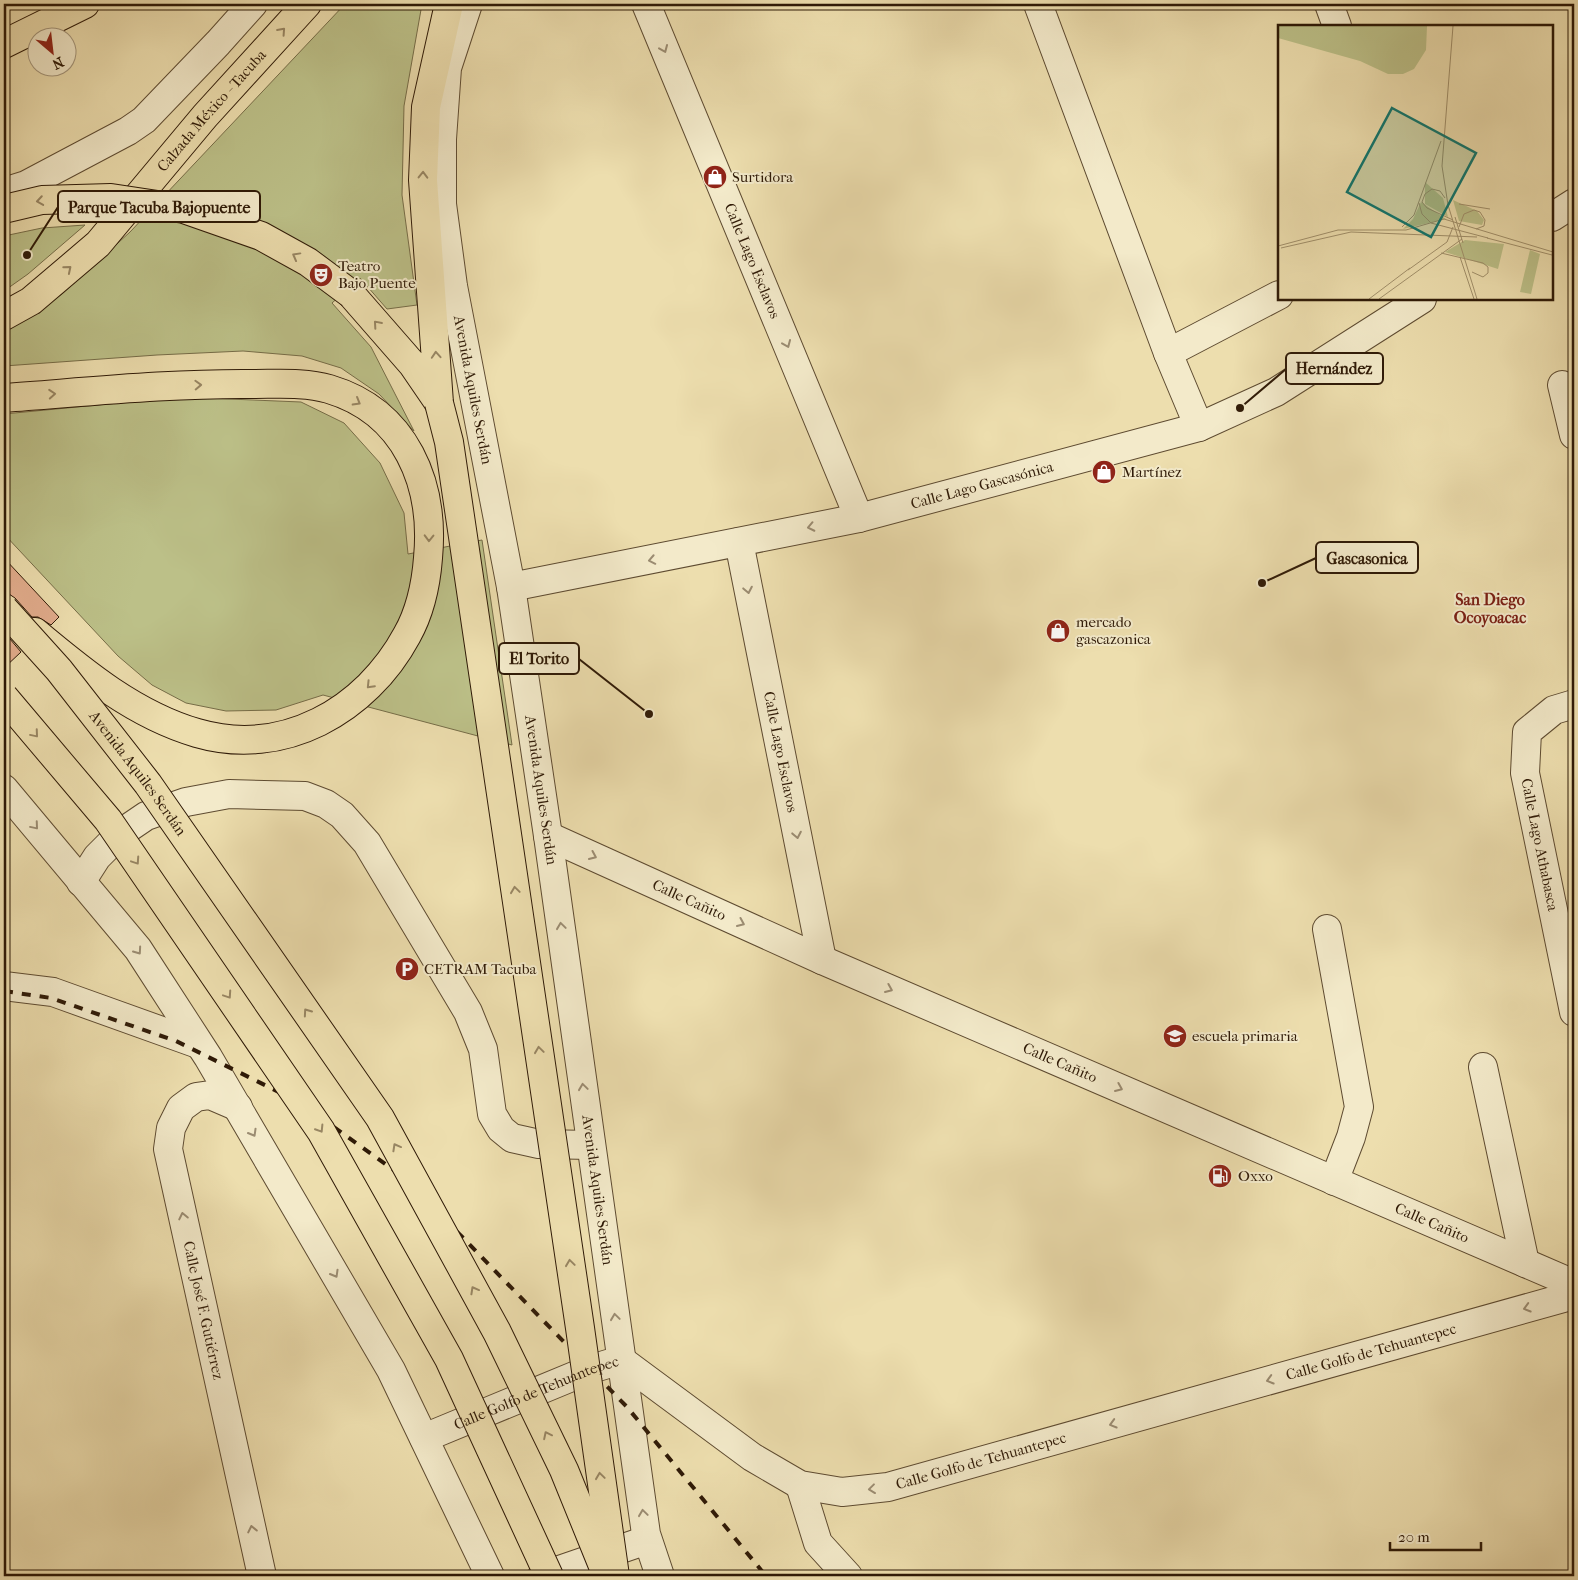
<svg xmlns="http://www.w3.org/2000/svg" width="1578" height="1580" font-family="'IM FELL French Canon',serif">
	<rect width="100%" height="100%" fill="#eddeae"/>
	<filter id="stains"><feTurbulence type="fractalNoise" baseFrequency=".004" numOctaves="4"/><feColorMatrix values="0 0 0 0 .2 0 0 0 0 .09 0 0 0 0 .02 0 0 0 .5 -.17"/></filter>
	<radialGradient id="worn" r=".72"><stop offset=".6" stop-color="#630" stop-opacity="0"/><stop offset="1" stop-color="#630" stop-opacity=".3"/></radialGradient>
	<!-- green -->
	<path fill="#bcc088" stroke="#766d48" d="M 345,4 L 422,4 L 404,106 L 402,195 L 417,305 L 387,309 L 360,278 L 332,303 L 371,347 L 414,431 L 379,394 L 341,368 L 302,356 L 243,351 L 157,355 L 4,366 L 4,332 L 62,294 L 130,232 Z
		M 85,225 L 28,274 L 4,291 L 4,236 L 42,228 Z
		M 181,397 L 301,402 L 344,423 L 380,463 L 404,513 L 408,554 L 482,540 L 512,745 L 323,695 L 276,710 L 226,711 L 186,703 L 152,685 L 118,656 L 4,534 L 4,414 Z"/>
	<!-- building -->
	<path fill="#e2ad8d" stroke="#2f1a07" d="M 4,558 L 59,617 L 51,625 L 38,617 L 32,617 L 15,598 L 9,594 L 4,594 Z
		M 4,632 L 21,652 L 4,668 Z"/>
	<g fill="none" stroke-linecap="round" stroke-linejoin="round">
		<!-- minor casing -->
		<g stroke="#5e4b31" stroke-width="30">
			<g id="minor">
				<path id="s1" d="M 468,4 L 447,68 L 442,139 L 442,204 L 453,286 L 511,587 L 548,836 L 646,1534 L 660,1576"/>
				<path id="s2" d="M 646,4 L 859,518"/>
				<path d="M 1038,4 L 1168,353 L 1199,427"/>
				<path d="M 1329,4 L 1337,26"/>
				<path d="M 4,192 L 26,185 L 128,131 L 144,120 L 218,43 L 253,4"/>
				<path d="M 1552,217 L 1574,203"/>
				<path d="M 1168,353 L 1279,295"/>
				<path d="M 1562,385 L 1574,435"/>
				<path id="s3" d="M 739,542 L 822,960"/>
				<path id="s4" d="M 511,587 L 859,518 L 1199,427 L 1276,392 L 1422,299"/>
				<path id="s5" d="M 1574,704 L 1554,710 L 1527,732 L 1525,773 L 1574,1012"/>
				<path d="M 4,789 L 138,949 L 208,1057 L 391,1370 L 490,1576"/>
				<path id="s6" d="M 548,836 L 822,960 L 1574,1284"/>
				<path d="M 81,882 L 97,857 L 121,833 L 146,816 L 186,802 L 229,794 L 305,796 L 326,804 L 342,815 L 367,843 L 468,1012 L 483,1049 L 492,1114 L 501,1129 L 512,1138 L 539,1144 L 591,1145"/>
				<path d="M 1327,929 L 1359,1107 L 1351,1137 L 1334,1181"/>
				<path d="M 4,986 L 53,992 L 198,1044"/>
				<path d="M 1483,1067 L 1525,1263"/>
				<path id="s7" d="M 238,1107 L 210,1095 L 196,1097 L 181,1108 L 171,1128 L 168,1149 L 262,1576"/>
				<path id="s8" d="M 424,1438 L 591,1369 L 621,1360 L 752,1457 L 800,1485 L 842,1492 L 888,1487 L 1574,1295"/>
				<path d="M 800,1485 L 818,1543 L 848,1576"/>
				<path d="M 542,1576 L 647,1540"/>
			</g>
		</g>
		<!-- major casing -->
		<g stroke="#2f1a07" stroke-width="30">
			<g id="major">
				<path d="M 4,44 L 85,4"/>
				<path id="s9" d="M 4,316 L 31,301 L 98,244 L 205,116 L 307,4"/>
			</g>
		</g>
		<!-- highway casing -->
		<g stroke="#2f1a07" stroke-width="30">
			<path id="highway" d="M 351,294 L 413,365 L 439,403
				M 4,398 C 87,392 171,383 255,384 C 278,384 306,382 329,389 C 406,412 435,484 428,558 C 426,584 420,612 407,635 C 366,711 283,758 197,733 C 135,715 84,673 35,632
				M 439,403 L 423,180 L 426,107 L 449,4"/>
		</g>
		<!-- minor -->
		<use href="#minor" stroke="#f3eaca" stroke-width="28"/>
		<!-- major -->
		<use href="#major" stroke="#eddeae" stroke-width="28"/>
		<!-- highway -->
		<use href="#highway" stroke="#eddeae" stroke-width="28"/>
		<!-- rail -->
		<path stroke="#2f1a07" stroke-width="4" stroke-dasharray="9 9" stroke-linecap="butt" d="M 4,991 L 51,998 L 176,1041 L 299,1102 L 405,1178 L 627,1407 L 766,1576"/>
		<!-- highway-bridge casing -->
		<g stroke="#2f1a07" stroke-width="30" stroke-linecap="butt">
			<g id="highway-bridge">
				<path d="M 4,209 L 42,200 L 111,198 L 184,209 L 261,236 L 308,262 L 351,294"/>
				<path d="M 439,403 L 449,442 L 580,1328 L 615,1576"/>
				<path id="s10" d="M 4,609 L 59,670 L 148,784 L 380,1118 L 497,1332 L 564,1470 L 603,1566"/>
				<path d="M 4,697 L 108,820 L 321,1131 L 449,1359 L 549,1576"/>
			</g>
		</g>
		<!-- highway-bridge -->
		<use href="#highway-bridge" stroke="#eddeae" stroke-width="28"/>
	</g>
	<!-- one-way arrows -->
	<defs><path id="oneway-chevron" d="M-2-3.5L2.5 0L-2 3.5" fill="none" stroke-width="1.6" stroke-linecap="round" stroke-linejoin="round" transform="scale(1.25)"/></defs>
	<g stroke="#988663">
		<use href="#oneway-chevron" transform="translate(282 31) rotate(-48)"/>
		<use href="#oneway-chevron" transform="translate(423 175) rotate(-89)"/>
		<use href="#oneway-chevron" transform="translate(40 201) rotate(171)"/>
		<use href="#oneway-chevron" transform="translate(296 256) rotate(-151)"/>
		<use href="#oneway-chevron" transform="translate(68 269) rotate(-40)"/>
		<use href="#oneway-chevron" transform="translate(377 324) rotate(-131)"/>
		<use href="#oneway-chevron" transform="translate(436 355) rotate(-94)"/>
		<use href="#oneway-chevron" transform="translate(198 385) rotate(-2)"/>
		<use href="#oneway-chevron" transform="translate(52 394) rotate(-4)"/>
		<use href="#oneway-chevron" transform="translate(357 402) rotate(30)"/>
		<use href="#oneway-chevron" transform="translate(429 538) rotate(91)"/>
		<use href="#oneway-chevron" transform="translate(370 685) rotate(134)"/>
		<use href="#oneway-chevron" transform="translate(35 734) rotate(50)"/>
		<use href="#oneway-chevron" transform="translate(136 861) rotate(56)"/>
		<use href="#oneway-chevron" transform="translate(515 890) rotate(-98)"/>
		<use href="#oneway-chevron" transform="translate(228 995) rotate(56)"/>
		<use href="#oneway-chevron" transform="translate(307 1012) rotate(-125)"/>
		<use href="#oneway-chevron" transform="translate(539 1050) rotate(-98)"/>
		<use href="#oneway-chevron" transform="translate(320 1129) rotate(58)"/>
		<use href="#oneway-chevron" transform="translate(396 1147) rotate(-119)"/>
		<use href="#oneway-chevron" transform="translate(570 1263) rotate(-98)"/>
		<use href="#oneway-chevron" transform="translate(474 1290) rotate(-119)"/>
		<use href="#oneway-chevron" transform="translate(547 1435) rotate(-116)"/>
		<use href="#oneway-chevron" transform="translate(600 1476) rotate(-98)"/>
	</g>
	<g stroke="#9b8c72">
		<use href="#oneway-chevron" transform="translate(664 49) rotate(67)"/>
		<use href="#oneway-chevron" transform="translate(787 344) rotate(67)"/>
		<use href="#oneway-chevron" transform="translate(811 527) rotate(168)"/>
		<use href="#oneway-chevron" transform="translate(652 560) rotate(169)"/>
		<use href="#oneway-chevron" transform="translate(748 590) rotate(79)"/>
		<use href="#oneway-chevron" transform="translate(35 826) rotate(50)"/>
		<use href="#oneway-chevron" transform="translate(797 835) rotate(79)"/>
		<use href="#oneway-chevron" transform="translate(593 856) rotate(24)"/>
		<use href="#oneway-chevron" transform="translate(741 923) rotate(24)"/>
		<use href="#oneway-chevron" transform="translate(561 926) rotate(-98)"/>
		<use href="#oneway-chevron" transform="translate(138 951) rotate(55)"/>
		<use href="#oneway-chevron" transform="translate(889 989) rotate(23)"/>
		<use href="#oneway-chevron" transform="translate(583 1087) rotate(-98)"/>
		<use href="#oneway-chevron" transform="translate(1119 1088) rotate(23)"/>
		<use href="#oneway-chevron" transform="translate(253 1133) rotate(60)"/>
		<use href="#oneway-chevron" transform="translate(183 1216) rotate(-102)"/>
		<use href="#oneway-chevron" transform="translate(335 1274) rotate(60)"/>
		<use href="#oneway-chevron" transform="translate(1527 1308) rotate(164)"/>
		<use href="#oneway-chevron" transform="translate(615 1317) rotate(-98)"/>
		<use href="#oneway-chevron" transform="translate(1270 1380) rotate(164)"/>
		<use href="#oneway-chevron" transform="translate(1113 1424) rotate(164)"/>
		<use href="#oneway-chevron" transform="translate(872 1489) rotate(173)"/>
		<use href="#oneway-chevron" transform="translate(643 1513) rotate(-98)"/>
		<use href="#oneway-chevron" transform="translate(252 1529) rotate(-102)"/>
	</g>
	<!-- icons -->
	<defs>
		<g id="shop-disc" transform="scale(1.25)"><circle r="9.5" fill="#8f2418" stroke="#f3eaca"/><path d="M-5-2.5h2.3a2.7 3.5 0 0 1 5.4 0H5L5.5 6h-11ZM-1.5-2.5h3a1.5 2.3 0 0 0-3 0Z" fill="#fff"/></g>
		<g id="theatre-disc" transform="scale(1.25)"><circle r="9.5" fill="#8f2418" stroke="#f3eaca"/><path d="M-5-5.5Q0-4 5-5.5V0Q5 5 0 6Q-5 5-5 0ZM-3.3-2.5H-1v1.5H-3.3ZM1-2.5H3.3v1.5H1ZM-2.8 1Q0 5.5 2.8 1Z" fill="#fff"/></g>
		<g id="parking-disc" transform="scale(1.25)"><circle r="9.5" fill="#8f2418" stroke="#f3eaca"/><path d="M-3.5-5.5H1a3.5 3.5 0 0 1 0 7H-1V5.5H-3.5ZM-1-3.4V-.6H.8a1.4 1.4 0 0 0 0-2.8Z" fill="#fff"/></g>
		<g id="school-disc" transform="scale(1.25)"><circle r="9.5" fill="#8f2418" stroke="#f3eaca"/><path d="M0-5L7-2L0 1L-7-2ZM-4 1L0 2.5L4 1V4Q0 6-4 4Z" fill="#fff"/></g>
		<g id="fuel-disc" transform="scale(1.25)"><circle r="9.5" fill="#8f2418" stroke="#f3eaca"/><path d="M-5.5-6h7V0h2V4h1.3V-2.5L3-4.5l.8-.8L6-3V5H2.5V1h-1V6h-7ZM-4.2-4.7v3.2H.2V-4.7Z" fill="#fff"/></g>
	</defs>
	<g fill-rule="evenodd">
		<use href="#shop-disc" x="715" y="177"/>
		<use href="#theatre-disc" x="321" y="275"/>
		<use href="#shop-disc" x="1104" y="472"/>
		<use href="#shop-disc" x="1058" y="631"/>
		<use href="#parking-disc" x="407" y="969"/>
		<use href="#school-disc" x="1175" y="1036"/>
		<use href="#fuel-disc" x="1220" y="1176"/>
	</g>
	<g text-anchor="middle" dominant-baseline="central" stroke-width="4" stroke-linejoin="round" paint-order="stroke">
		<!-- street labels -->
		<g font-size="15" fill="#2f1a07" stroke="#f3eaca">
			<text stroke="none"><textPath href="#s9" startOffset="294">Calzada México - Tacuba</textPath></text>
			<text stroke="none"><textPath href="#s2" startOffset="278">Calle Lago Esclavos</textPath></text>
			<text stroke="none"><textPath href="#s1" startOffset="392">Avenida Aquiles Serdán</textPath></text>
			<text stroke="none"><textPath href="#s4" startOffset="482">Calle Lago Gascasónica</textPath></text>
			<text stroke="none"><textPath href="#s3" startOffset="214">Calle Lago Esclavos</textPath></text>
			<text stroke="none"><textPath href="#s10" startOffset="212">Avenida Aquiles Serdán</textPath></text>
			<text stroke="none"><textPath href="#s1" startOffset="798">Avenida Aquiles Serdán</textPath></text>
			<text stroke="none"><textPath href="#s5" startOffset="170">Calle Lago Athabasca</textPath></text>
			<text stroke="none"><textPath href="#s6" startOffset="155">Calle Cañito</textPath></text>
			<text stroke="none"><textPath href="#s6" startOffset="560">Calle Cañito</textPath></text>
			<text stroke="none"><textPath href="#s1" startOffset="1202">Avenida Aquiles Serdán</textPath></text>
			<text stroke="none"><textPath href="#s6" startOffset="965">Calle Cañito</textPath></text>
			<text stroke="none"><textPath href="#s7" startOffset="272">Calle José F. Gutiérrez</textPath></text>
			<text stroke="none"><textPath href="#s8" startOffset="1021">Calle Golfo de Tehuantepec</textPath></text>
			<text stroke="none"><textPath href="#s8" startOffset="121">Calle Golfo de Tehuantepec</textPath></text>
			<text stroke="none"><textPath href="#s8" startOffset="616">Calle Golfo de Tehuantepec</textPath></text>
		</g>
		<!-- poi labels -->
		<g font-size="15" fill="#2f1a07" stroke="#f3eaca" text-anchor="start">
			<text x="732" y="177">Surtidora</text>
			<text x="338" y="266">Teatro<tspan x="338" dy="17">Bajo Puente</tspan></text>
			<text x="1122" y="472">Martínez</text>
			<text x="1076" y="622">mercado<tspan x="1076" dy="17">gascazonica</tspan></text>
			<text x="424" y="969">CETRAM Tacuba</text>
			<text x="1192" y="1036">escuela primaria</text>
			<text x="1238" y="1176">Oxxo</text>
		</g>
		<!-- neighbourhood labels -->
		<g font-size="16" font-weight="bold" fill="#7a1f14" stroke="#f3eaca">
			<text x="1490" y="599">San Diego<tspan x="1490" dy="18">Ocoyoacac</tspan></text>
		</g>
	</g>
	<!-- overview -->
	<g transform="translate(1278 25)">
		<rect width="275" height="275" fill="#eddeae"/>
		<path d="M 0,1 L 149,1 L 148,25 L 136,44 L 125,49 L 110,49 L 82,36 L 0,13 ZM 147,157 L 165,173 L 170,192 L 147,179 ZM 175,175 L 199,186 L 206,195 L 204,200 L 181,196 ZM 143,177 L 168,194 L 125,204 L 135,194 ZM 187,215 L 226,219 L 220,244 L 167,227 ZM 252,225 L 262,229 L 253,269 L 242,267 Z" fill="#bcc088"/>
		<path fill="none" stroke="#a1906b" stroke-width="1" d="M 175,1 L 164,141 L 170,180 L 199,274M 167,173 L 162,166 L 154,164 L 147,169 L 144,177 L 149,183 L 175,195M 141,178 L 144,189 L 153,198 L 210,213M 181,179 L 212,184M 177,192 L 185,218M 124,202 L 136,190 L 163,116M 181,202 L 186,189 L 196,185 L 202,187 L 207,195 L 206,201 L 198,204M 209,213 L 274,230M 0,221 L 60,205 L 128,205 L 166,194 L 275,227M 3,223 L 73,207 L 199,212M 163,228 L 205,238 L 210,242 L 210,248 L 205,252 L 194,247M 182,232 L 196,274M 130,245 L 169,217 L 175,202M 91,274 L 132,243M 101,274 L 184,214"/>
		<path fill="#0f766e" fill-opacity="0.15" stroke="#0f766e" stroke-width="2.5" d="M 114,83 L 198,128 L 153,212 L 69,167 Z"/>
		<rect width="275" height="275" fill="none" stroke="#2f1a07" stroke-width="2.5"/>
	</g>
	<!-- callouts -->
	<path fill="none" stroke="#2f1a07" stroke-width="2" d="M27 255L58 207M1240 408L1286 369M1262 583L1316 558M649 714L579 659"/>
	<g fill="#2f1a07" stroke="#f3eaca" stroke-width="2">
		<circle cx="27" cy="255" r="5"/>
		<circle cx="1240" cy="408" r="5"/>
		<circle cx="1262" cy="583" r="5"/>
		<circle cx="649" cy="714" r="5"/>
	</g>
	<g fill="#f3eaca" stroke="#2f1a07" stroke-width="2">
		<rect x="58" y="191" width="202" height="31" rx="5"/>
		<rect x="1286" y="353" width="97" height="31" rx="5"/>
		<rect x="1316" y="542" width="102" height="31" rx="5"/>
		<rect x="499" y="643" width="80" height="31" rx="5"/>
	</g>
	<g font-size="16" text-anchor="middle" font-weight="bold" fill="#2f1a07">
		<text x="159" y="213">Parque Tacuba Bajopuente</text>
		<text x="1334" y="374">Hernández</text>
		<text x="1367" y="564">Gascasonica</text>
		<text x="539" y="664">El Torito</text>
	</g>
	<!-- margin -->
	<rect width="1578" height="1580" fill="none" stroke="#eddeae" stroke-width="20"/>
	<rect x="5" y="5" width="1568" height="1570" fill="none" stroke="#2f1a07" stroke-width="2.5"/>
	<rect x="10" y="10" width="1558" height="1560" fill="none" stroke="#2f1a07"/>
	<!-- north arrow -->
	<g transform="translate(52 52) rotate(152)"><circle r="24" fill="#f3eaca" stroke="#a5977c"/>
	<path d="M0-4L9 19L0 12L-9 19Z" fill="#8f2418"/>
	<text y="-8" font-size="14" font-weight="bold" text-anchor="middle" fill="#2f1a07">N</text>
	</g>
	<!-- scale -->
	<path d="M1390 1542v8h91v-8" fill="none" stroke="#2f1a07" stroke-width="2.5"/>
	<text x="1398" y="1542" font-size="15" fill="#2f1a07" stroke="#f3eaca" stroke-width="4" paint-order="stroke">20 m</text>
	<rect width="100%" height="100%" filter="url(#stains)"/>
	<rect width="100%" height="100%" fill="url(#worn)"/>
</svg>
